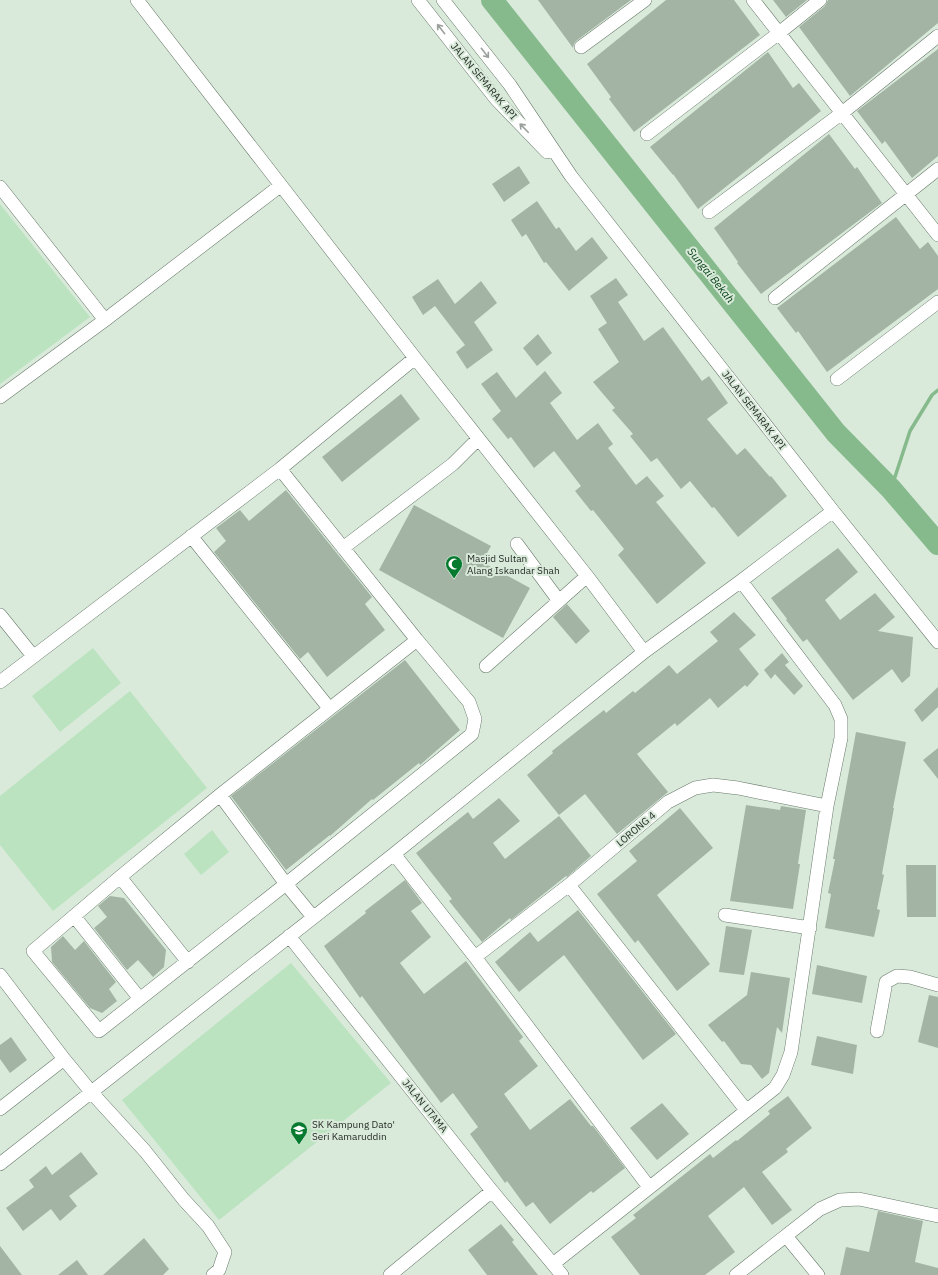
<svg xmlns="http://www.w3.org/2000/svg" width="938" height="1275" font-family="'IBM Plex Sans',sans-serif">
	<rect width="100%" height="100%" fill="#d9eada"/>
	<!-- green -->
	<path fill="#bbe3c0" d="M 0,204 L 90,317 L 0,384 Z
		M 93,648 L 121,683 L 60,732 L 32,696 Z
		M 130,691 L 207,788 L 53,911 L 0,845 L 0,796 Z
		M 212,830 L 229,852 L 201,875 L 184,854 Z
		M 291,963 L 391,1083 L 219,1220 L 122,1100 Z"/>
	<g fill="none" stroke-linecap="round" stroke-linejoin="round">
		<!-- stream -->
		<path stroke="#86ba8d" stroke-width="3.5" d="M 891,489 L 910,431 L 932,395 L 938,390"/>
		<!-- river -->
		<path stroke="#86ba8d" stroke-width="22" d="M 492,0 L 836,433 L 891,489 L 938,544"/>
	</g>
	<!-- building -->
	<path fill="#a3b4a5" d="M 538,0 L 631,0 L 576,41 L 574,44 L 573,48 Z
		M 666,0 L 734,0 L 760,35 L 634,132 L 609,99 L 611,97 L 587,64 Z
		M 773,0 L 807,0 L 786,17 Z
		M 828,0 L 938,0 L 938,23 L 850,96 L 799,27 L 825,6 Z
		M 938,49 L 938,156 L 912,178 L 885,141 L 882,144 L 857,111 Z
		M 768,52 L 793,88 L 799,83 L 821,111 L 698,209 L 673,174 L 673,175 L 650,147 Z
		M 829,134 L 855,169 L 857,167 L 882,203 L 761,294 L 737,263 L 738,262 L 714,228 Z
		M 519,166 L 530,183 L 504,202 L 492,184 Z
		M 537,201 L 556,229 L 559,227 L 576,251 L 592,237 L 608,258 L 569,291 L 546,262 L 544,263 L 526,234 L 522,237 L 511,220 Z
		M 896,217 L 920,249 L 928,242 L 938,256 L 938,289 L 827,372 L 798,331 L 796,333 L 777,308 Z
		M 616,278 L 628,295 L 618,302 L 644,341 L 663,327 L 702,381 L 709,376 L 728,403 L 707,419 L 737,455 L 745,448 L 770,477 L 771,476 L 787,496 L 738,537 L 714,507 L 712,508 L 690,481 L 681,489 L 657,458 L 651,462 L 630,436 L 633,434 L 612,410 L 615,408 L 593,382 L 619,362 L 598,329 L 607,323 L 590,296 Z
		M 438,279 L 455,304 L 481,281 L 497,303 L 474,322 L 493,350 L 467,369 L 456,352 L 465,345 L 435,306 L 423,315 L 412,297 Z
		M 538,334 L 552,353 L 537,366 L 523,348 Z
		M 545,371 L 562,393 L 550,403 L 577,440 L 598,423 L 613,444 L 608,448 L 636,485 L 647,476 L 664,496 L 656,502 L 706,563 L 657,604 L 618,555 L 624,549 L 593,510 L 591,511 L 575,491 L 581,486 L 554,451 L 534,468 L 511,437 L 508,439 L 492,419 L 501,411 L 481,384 L 497,372 L 516,398 Z
		M 401,394 L 420,419 L 342,482 L 322,457 Z
		M 286,490 L 372,597 L 365,604 L 385,630 L 327,677 L 308,652 L 300,659 L 214,552 L 226,541 L 216,528 L 240,510 L 249,521 Z
		M 414,505 L 491,546 L 482,562 L 530,588 L 503,638 L 379,570 Z
		M 838,548 L 858,572 L 825,600 L 840,620 L 875,593 L 895,617 L 878,631 L 913,637 L 910,676 L 902,683 L 892,669 L 853,700 L 807,639 L 803,642 L 786,620 L 787,619 L 771,598 Z
		M 567,604 L 590,631 L 576,644 L 553,617 Z
		M 734,612 L 756,635 L 739,649 L 759,674 L 747,687 L 745,685 L 718,708 L 710,698 L 677,726 L 675,723 L 637,754 L 668,792 L 617,834 L 585,794 L 559,815 L 527,775 L 553,753 L 552,751 L 604,710 L 606,713 L 633,691 L 635,693 L 669,665 L 677,674 L 718,641 L 710,632 Z
		M 782,653 L 789,662 L 785,665 L 803,686 L 794,695 L 775,674 L 771,679 L 764,670 Z
		M 405,660 L 460,730 L 420,765 L 419,763 L 373,800 L 372,799 L 330,836 L 330,835 L 286,870 L 231,796 Z
		M 938,687 L 938,707 L 922,722 L 914,710 Z
		M 856,732 L 906,742 L 893,808 L 894,808 L 882,874 L 884,875 L 877,909 L 880,910 L 874,937 L 825,928 L 831,894 L 828,893 L 835,859 L 833,859 Z
		M 938,748 L 938,779 L 923,760 Z
		M 499,798 L 520,821 L 493,843 L 505,859 L 559,816 L 591,856 L 567,877 L 566,876 L 511,920 L 510,918 L 482,942 L 449,901 L 452,899 L 416,853 L 468,812 L 473,819 Z
		M 746,805 L 780,810 L 781,806 L 806,810 L 798,864 L 800,864 L 793,909 L 730,901 Z
		M 680,808 L 713,848 L 657,895 L 710,964 L 677,991 L 638,940 L 635,943 L 597,894 L 637,861 L 629,851 Z
		M 906,865 L 936,865 L 936,917 L 907,917 Z
		M 405,880 L 422,903 L 411,911 L 431,937 L 400,963 L 424,994 L 466,961 L 523,1037 L 519,1041 L 538,1066 L 504,1094 L 530,1130 L 570,1099 L 591,1126 L 593,1126 L 625,1168 L 593,1193 L 591,1191 L 550,1224 L 533,1202 L 526,1207 L 507,1181 L 505,1183 L 470,1134 L 478,1127 L 453,1093 L 441,1103 L 362,996 L 360,998 L 324,946 L 366,913 L 365,911 Z
		M 110,896 L 124,898 L 166,950 L 164,967 L 153,977 L 138,960 L 127,970 L 94,928 L 107,917 L 98,906 Z
		M 578,910 L 676,1034 L 643,1060 L 564,955 L 519,992 L 495,962 L 530,932 L 538,942 Z
		M 726,926 L 752,930 L 744,975 L 719,972 Z
		M 63,936 L 75,950 L 84,941 L 116,982 L 109,989 L 117,1001 L 102,1013 L 90,1008 L 52,962 L 51,947 Z
		M 817,965 L 867,976 L 862,1003 L 812,994 Z
		M 751,972 L 790,978 L 782,1033 L 777,1027 L 769,1073 L 762,1079 L 751,1065 L 741,1064 L 724,1041 L 722,1042 L 708,1025 L 747,995 Z
		M 929,995 L 938,997 L 938,1048 L 918,1042 Z
		M 817,1036 L 857,1045 L 853,1074 L 811,1065 Z
		M 11,1037 L 27,1060 L 10,1073 L 0,1059 L 0,1045 Z
		M 788,1096 L 812,1128 L 786,1149 L 788,1152 L 762,1172 L 792,1210 L 772,1225 L 744,1187 L 708,1216 L 735,1252 L 705,1275 L 640,1275 L 611,1237 L 636,1218 L 633,1215 L 710,1154 L 713,1158 L 736,1140 L 737,1141 L 770,1114 L 768,1111 Z
		M 662,1103 L 689,1134 L 657,1160 L 630,1128 Z
		M 81,1152 L 98,1174 L 69,1196 L 77,1206 L 60,1221 L 51,1209 L 23,1231 L 6,1208 L 34,1187 L 29,1180 L 46,1166 L 52,1175 Z
		M 878,1211 L 923,1221 L 915,1262 L 938,1268 L 938,1275 L 840,1275 L 846,1247 L 869,1252 Z
		M 501,1224 L 514,1240 L 512,1242 L 538,1275 L 487,1275 L 468,1250 Z
		M 144,1238 L 169,1269 L 163,1275 L 103,1275 Z
		M 0,1246 L 22,1275 L 0,1275 Z
		M 77,1260 L 88,1275 L 58,1275 Z"/>
	<g fill="none" stroke-linecap="round" stroke-linejoin="round">
		<!-- minor casing -->
		<g stroke="#6a7a6c" stroke-width="14">
			<path id="minor" d="M 137,0 L 415,358 L 587,576 L 644,652
				M 418,0 L 496,99 L 547,152
				M 443,0 L 510,85 L 571,176 L 833,511 L 938,642
				M 753,0 L 938,235
				M 581,47 L 645,0
				M 647,134 L 779,33 L 820,0
				M 0,187 L 105,320
				M 709,212 L 842,113 L 938,36
				M 775,298 L 938,169
				M 837,379 L 938,302
				M 0,397 L 105,320 L 280,186
				M 280,469 L 417,640 L 469,702 L 475,719 L 472,734 L 286,884 L 99,1031 L 33,951 L 120,877 L 220,795 L 417,640
				M 191,536 L 329,708
				M 517,544 L 559,601
				M 343,548 L 453,464 L 478,439
				M 0,615 L 33,656
				M 486,666 L 587,576
				M 0,682 L 280,469 L 415,358
				M 220,795 L 286,884 L 313,917
				M 394,854 L 475,957 L 649,1187
				M 120,877 L 188,962
				M 569,885 L 746,1110
				M 725,915 L 810,928
				M 74,916 L 140,999
				M 289,936 L 492,1191 L 562,1275
				M 475,957 L 569,885 L 668,802 L 695,788 L 713,785 L 738,788 L 827,806
				M 0,975 L 64,1059 L 92,1093 L 145,1151 L 184,1200 L 208,1226 L 225,1252 L 219,1270 L 213,1275
				M 877,1031 L 886,982 L 897,976 L 910,977 L 938,985
				M 0,1109 L 64,1059
				M 0,1164 L 394,854 L 644,652 L 741,581 L 833,511
				M 786,1236 L 818,1275
				M 553,1264 L 775,1088 L 783,1075 L 791,1052 L 827,806 L 841,738 L 841,719 L 835,705 L 741,581
				M 390,1275 L 492,1191
				M 736,1275 L 820,1209 L 840,1200 L 859,1199 L 938,1216"/>
		</g>
		<!-- minor -->
		<use href="#minor" stroke="#fff" stroke-width="13"/>
	</g>
	<!-- one-way arrows -->
	<defs><path id="oneway-shaft" d="M-6 0H5M1.5-3L5.5 0L1.5 3" fill="none" stroke-width="1.6" stroke-linecap="round" stroke-linejoin="round"/></defs>
	<g stroke="#9ca09d">
		<use href="#oneway-shaft" transform="translate(441 29) rotate(-128)"/>
		<use href="#oneway-shaft" transform="translate(485 53) rotate(52)"/>
		<use href="#oneway-shaft" transform="translate(524 128) rotate(-134)"/>
	</g>
	<!-- icons -->
	<defs>
		<g id="mosque-pin" transform="scale(0.9)"><path d="M0 17L-7.5 6A9.5 9.5 0 1 1 7.5 6Z" fill="#067a2f" stroke="#d9eada"/><path d="M3.5-4.9A6 6 0 1 0 3.5 4.9A5 5 0 1 1 3.5-4.9Z" fill="#fff"/></g>
		<g id="school-pin" transform="scale(0.9)"><path d="M0 17L-7.5 6A9.5 9.5 0 1 1 7.5 6Z" fill="#067a2f" stroke="#d9eada"/><path d="M0-5L7-2L0 1L-7-2ZM-4 1L0 2.5L4 1V4Q0 6-4 4Z" fill="#fff"/></g>
	</defs>
	<g fill-rule="evenodd">
		<use href="#mosque-pin" x="454" y="564"/>
		<use href="#school-pin" x="299" y="1130"/>
	</g>
	<g text-anchor="middle" dominant-baseline="central" stroke-width="4" stroke-linejoin="round" paint-order="stroke">
		<!-- street labels -->
		<g font-size="10" fill="#242b25" stroke="#d9eada">
			<text transform="translate(484 81) rotate(50)">JALAN SEMARAK API</text>
			<text transform="translate(754 410) rotate(52)">JALAN SEMARAK API</text>
			<text transform="translate(636 829) rotate(-40)">LORONG 4</text>
			<text transform="translate(425 1106) rotate(51)">JALAN UTAMA</text>
		</g>
		<!-- poi labels -->
		<g font-size="10" fill="#242b25" stroke="#d9eada" text-anchor="start">
			<text x="467" y="558">Masjid Sultan<tspan x="467" dy="12">Alang Iskandar Shah</tspan></text>
			<text x="312" y="1124">SK Kampung Dato'<tspan x="312" dy="12">Seri Kamaruddin</tspan></text>
		</g>
		<!-- water labels -->
		<g font-size="11" font-style="italic" fill="#003b11" stroke="#d9eada">
			<text transform="translate(711 275) rotate(51)">Sungai Bekah</text>
		</g>
	</g>
</svg>
